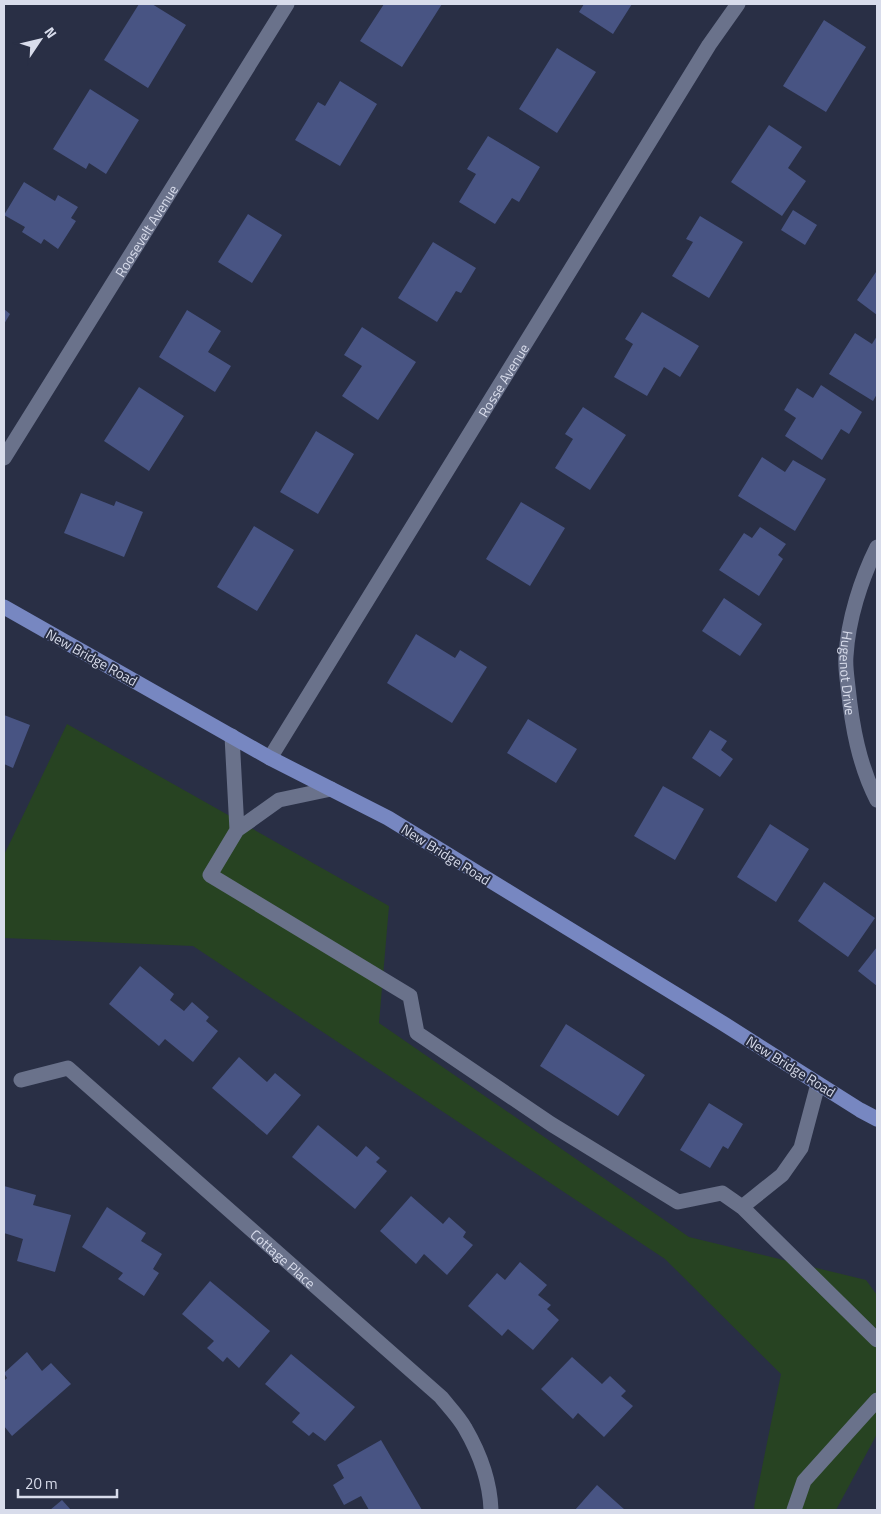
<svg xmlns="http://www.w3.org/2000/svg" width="881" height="1514" font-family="'Titillium Web',sans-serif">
	<rect width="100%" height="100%" fill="#292f45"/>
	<!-- green -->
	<path fill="#274322" d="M 67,724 L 389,906 L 379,1023 L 689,1237 L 866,1280 L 877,1295 L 877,1434 L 836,1510 L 755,1510 L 754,1507 L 781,1374 L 665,1259 L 193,946 L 4,938 L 4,855 Z"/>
	<!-- building -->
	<path fill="#485483" d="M 139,4 L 152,4 L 186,25 L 148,88 L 104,60 Z
		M 384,4 L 442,4 L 402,67 L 360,41 Z
		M 584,4 L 632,4 L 613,34 L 579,12 Z
		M 824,20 L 866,47 L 826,112 L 783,86 Z
		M 557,48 L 596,72 L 557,133 L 519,109 Z
		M 340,81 L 377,104 L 340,166 L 295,140 L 318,102 L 325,106 Z
		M 90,89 L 139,120 L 106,174 L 89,163 L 86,169 L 53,149 Z
		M 769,125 L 802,147 L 788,168 L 806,181 L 782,216 L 731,182 Z
		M 488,136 L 540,167 L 519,202 L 512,198 L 495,224 L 459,202 L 476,174 L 467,169 Z
		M 24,182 L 55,201 L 58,195 L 78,207 L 71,218 L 76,221 L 58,249 L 44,239 L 41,244 L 22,232 L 25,227 L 4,215 Z
		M 793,210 L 817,225 L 805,245 L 781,230 Z
		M 248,214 L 282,235 L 252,283 L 218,262 Z
		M 700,216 L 743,242 L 709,298 L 672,276 L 693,242 L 686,239 Z
		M 433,242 L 476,268 L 461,293 L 456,291 L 437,322 L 398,298 Z
		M 876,272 L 877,273 L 877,315 L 857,300 Z
		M 4,309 L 10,314 L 4,324 Z
		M 187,310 L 221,331 L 208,352 L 231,366 L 215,392 L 159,357 Z
		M 642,312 L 699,346 L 680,377 L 664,367 L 647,396 L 614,377 L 633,344 L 625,339 Z
		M 362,327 L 416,362 L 378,420 L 342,396 L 362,366 L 344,355 Z
		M 855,333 L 872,344 L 877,336 L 877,394 L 873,401 L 829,374 Z
		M 821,385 L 862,412 L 849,434 L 841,429 L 822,460 L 785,436 L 796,418 L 784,410 L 797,388 L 813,398 Z
		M 139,387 L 184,416 L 149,471 L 104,441 Z
		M 583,407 L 626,435 L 590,490 L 555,468 L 573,439 L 565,434 Z
		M 316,431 L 354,454 L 318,514 L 280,492 Z
		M 762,457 L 785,472 L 793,460 L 826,479 L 795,531 L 738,496 Z
		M 81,493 L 114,506 L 116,501 L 143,512 L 124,557 L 64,533 Z
		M 521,502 L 565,528 L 530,586 L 486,559 Z
		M 254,526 L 294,550 L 257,611 L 217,587 Z
		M 760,527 L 786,544 L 778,555 L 783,559 L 759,596 L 719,570 L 744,533 L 752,538 Z
		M 724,598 L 762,624 L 740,656 L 702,631 Z
		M 416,634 L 455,658 L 460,650 L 487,667 L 452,723 L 387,683 Z
		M 4,715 L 30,725 L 13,768 L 4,764 Z
		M 528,719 L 577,749 L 556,783 L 507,753 Z
		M 710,730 L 727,741 L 721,750 L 733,759 L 720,777 L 692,758 Z
		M 663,786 L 704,809 L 675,860 L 634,836 Z
		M 770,824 L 809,849 L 776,902 L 737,877 Z
		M 824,882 L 875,918 L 848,957 L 798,921 Z
		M 877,947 L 877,986 L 858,971 Z
		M 140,966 L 174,994 L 170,1000 L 184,1011 L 192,1002 L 209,1017 L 206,1021 L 218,1031 L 193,1062 L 165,1039 L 159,1046 L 109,1004 Z
		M 566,1024 L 645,1075 L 618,1116 L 540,1066 Z
		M 239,1057 L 267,1082 L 275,1073 L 301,1095 L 267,1135 L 212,1088 Z
		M 709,1103 L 743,1124 L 728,1149 L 723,1146 L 710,1168 L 680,1150 Z
		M 318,1125 L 357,1157 L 366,1146 L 380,1158 L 376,1162 L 387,1171 L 355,1209 L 292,1157 Z
		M 4,1186 L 36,1195 L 33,1205 L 71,1215 L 55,1272 L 17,1261 L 23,1239 L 4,1233 Z
		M 411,1196 L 443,1224 L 449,1217 L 466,1232 L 463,1237 L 473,1245 L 447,1275 L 424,1254 L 416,1264 L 380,1231 Z
		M 107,1207 L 146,1233 L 141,1241 L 162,1254 L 153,1269 L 159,1273 L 144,1296 L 118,1279 L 123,1273 L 82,1247 Z
		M 520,1262 L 547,1285 L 538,1295 L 551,1305 L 547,1309 L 559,1320 L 533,1350 L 508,1329 L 502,1336 L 468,1306 L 497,1273 L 505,1280 Z
		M 210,1281 L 270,1331 L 239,1368 L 227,1357 L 223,1362 L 207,1348 L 214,1341 L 182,1314 Z
		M 27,1352 L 42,1371 L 51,1363 L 71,1384 L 12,1436 L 4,1426 L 4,1381 L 7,1378 L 4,1373 Z
		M 291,1354 L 355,1407 L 325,1441 L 313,1432 L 309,1436 L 292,1422 L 300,1413 L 265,1384 Z
		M 572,1357 L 602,1384 L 610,1376 L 626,1391 L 621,1396 L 633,1406 L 604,1437 L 578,1413 L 573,1419 L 541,1389 Z
		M 381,1440 L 422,1510 L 369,1510 L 361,1496 L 344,1505 L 333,1485 L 344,1478 L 337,1465 Z
		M 597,1485 L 625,1510 L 575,1510 Z
		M 62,1500 L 71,1510 L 50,1510 Z"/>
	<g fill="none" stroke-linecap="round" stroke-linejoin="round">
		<!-- lane -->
		<path stroke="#6a728b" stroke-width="15" d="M 232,736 L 237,830
			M 331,789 L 279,800 L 237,830 L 210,875 L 410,996 L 417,1033 L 551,1124 L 678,1202 L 722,1193 L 742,1207 L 877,1340
			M 742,1207 L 782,1175 L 801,1148 L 818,1084
			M 794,1510 L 804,1481 L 877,1400"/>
		<!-- street -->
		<g stroke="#6a728b" stroke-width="15">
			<path id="s1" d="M 4,458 L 287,4"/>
			<path id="s2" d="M 877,547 C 861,579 848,620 846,656 C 845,666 847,677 848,687 C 852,726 859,765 877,800"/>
			<path id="s3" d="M 270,758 L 709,45 L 738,4"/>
			<path id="s4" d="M 21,1080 L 68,1068 L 441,1397 C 449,1407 459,1417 465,1428 C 479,1452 490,1482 491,1510"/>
		</g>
		<!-- primary -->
		<path stroke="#7787c1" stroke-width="15" d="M 4,607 L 270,758 L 388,818 L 724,1024 L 860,1110 L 877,1119"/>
	</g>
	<g text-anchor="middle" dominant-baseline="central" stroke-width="4" stroke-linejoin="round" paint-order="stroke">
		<!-- street labels -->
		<g font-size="14" fill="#d8dceb" stroke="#292f45">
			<text stroke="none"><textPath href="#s1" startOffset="268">Roosevelt Avenue</textPath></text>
			<text stroke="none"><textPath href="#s3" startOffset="444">Rosse Avenue</textPath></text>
			<text transform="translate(92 657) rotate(29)">New Bridge Road</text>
			<text stroke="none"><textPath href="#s2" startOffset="131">Hugenot Drive</textPath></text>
			<text transform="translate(446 854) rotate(32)">New Bridge Road</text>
			<text transform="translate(791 1066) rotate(32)">New Bridge Road</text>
			<text stroke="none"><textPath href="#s4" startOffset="336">Cottage Place</textPath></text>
		</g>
	</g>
	<!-- border -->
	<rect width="881" height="1514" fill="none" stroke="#d8dceb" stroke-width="10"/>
	<!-- north arrow -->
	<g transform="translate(40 40) rotate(55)" stroke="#292f45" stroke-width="4" paint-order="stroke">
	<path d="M0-4L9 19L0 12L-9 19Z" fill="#d8dceb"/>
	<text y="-8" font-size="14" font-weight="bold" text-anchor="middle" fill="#d8dceb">N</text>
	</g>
	<!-- scale -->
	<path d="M18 1489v8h99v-8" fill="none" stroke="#d8dceb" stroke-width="2.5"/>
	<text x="25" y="1489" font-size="15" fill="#d8dceb" stroke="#292f45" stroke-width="4" paint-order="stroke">20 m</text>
</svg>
